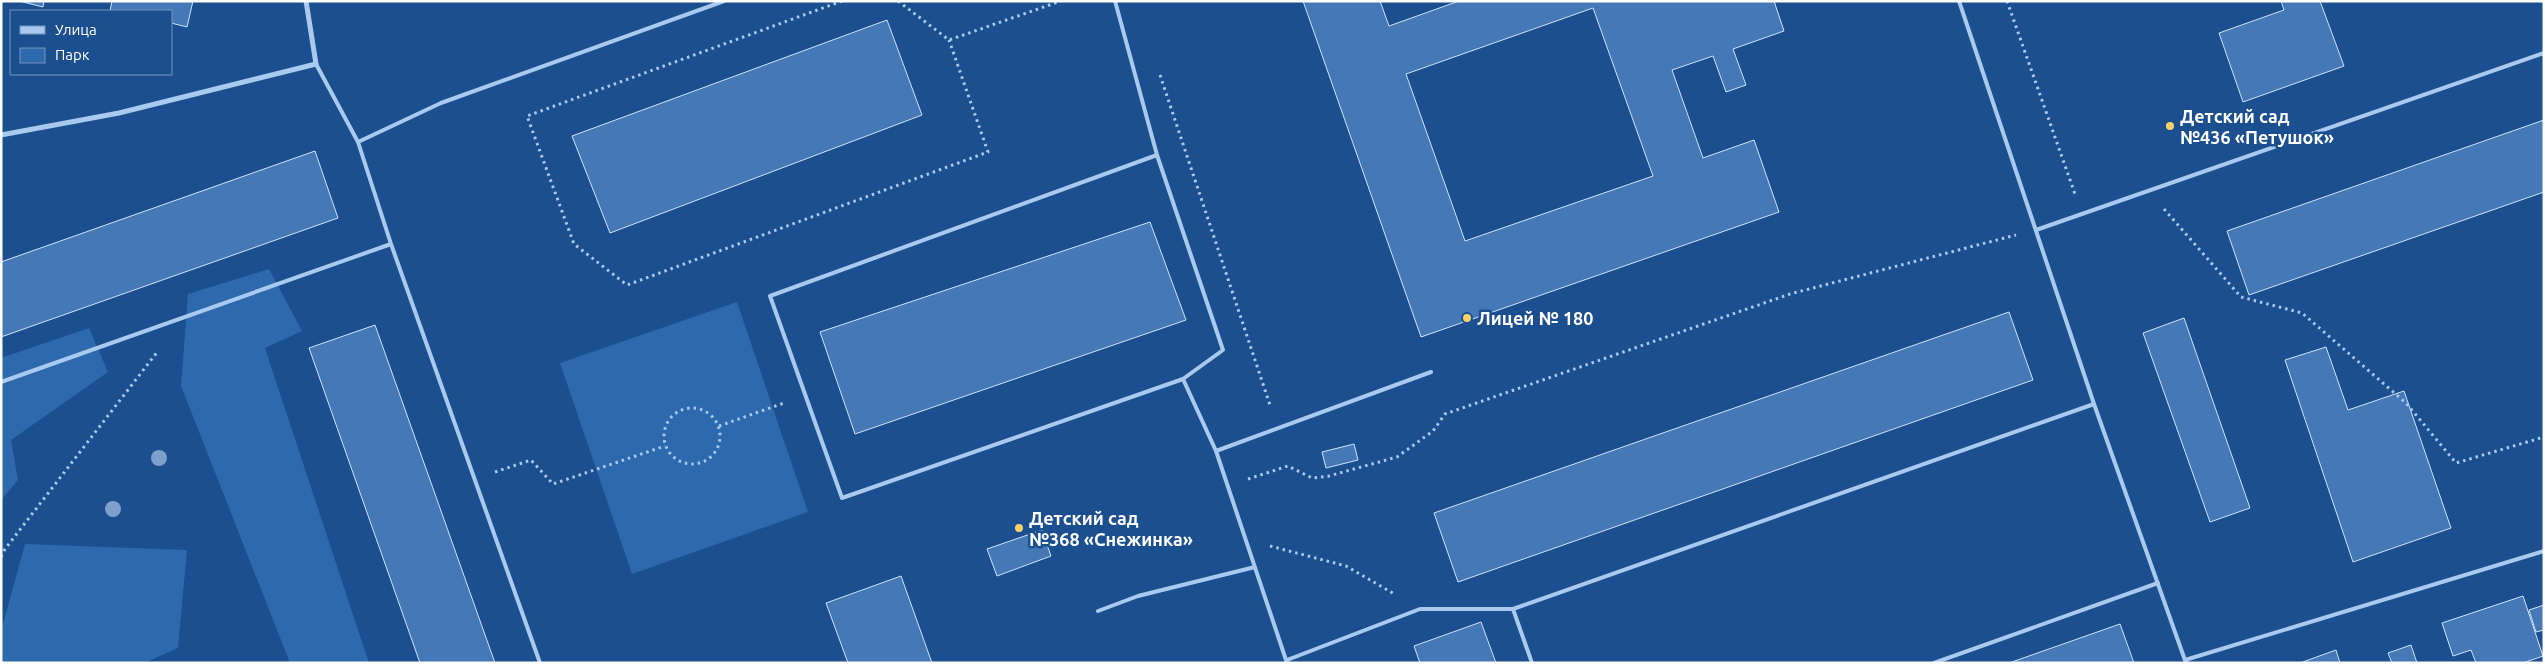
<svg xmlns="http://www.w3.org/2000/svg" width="2545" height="664" font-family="Ubuntu,sans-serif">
	<rect width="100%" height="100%" fill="#1b4f8f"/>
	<!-- green -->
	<path fill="#2e69ad" d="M 269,269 L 302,331 L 265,348 L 369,663 L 290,663 L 181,386 L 188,294 Z
		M 737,302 L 808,512 L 632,574 L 560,363 Z
		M 89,328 L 108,372 L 11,440 L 18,480 L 1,500 L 1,358 Z
		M 25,544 L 187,550 L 178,648 L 144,663 L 1,663 L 1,631 Z"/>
	<!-- building -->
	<path fill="#4478b7" stroke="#cfe3fa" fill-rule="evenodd" d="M 19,1 L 44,1 L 43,7 Z
		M 112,1 L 193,1 L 187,27 L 171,23 L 171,11 L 110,11 Z
		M 1303,1 L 1380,1 L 1389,26 L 1459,1 L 1774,1 L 1784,31 L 1733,49 L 1746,85 L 1726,92 L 1713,56 L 1672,70 L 1703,158 L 1754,140 L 1779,212 L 1421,337 ZM 1593,8 L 1653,176 L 1465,241 L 1406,74 Z
		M 2281,1 L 2320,1 L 2344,66 L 2243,102 L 2219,33 L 2284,10 Z
		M 887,20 L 922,115 L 610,233 L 572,136 Z
		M 2544,120 L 2544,192 L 2249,295 L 2227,231 Z
		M 315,151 L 338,218 L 1,337 L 1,262 Z
		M 1150,222 L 1186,320 L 855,434 L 820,332 Z
		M 2009,312 L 2033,380 L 1458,582 L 1434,513 Z
		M 2184,318 L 2250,508 L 2210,522 L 2143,333 Z
		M 375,325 L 495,663 L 420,663 L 309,348 Z
		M 2326,347 L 2348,410 L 2404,391 L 2451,528 L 2353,562 L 2285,360 Z
		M 1354,444 L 1358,460 L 1326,468 L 1322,452 Z
		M 1042,530 L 1051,556 L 997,576 L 987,549 Z
		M 901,576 L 932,663 L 848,663 L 826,603 Z
		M 2523,596 L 2543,656 L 2523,663 L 2476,663 L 2471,650 L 2453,656 L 2442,623 Z
		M 2544,605 L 2544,630 L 2536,632 L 2529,610 Z
		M 1481,622 L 1496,663 L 1420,663 L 1414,646 Z
		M 2120,624 L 2134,663 L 2009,663 Z
		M 2411,645 L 2417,663 L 2392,663 L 2388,653 Z
		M 2336,650 L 2340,663 L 2300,663 Z"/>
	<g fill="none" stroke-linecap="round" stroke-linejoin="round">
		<!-- path -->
		<path stroke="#a9c9ee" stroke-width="3" stroke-dasharray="2.5 4" stroke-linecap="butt" d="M 842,1 L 527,116 L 574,244 L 627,285 L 988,152 L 949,40
			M 898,1 L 949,40 L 1061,1
			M 2007,1 L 2075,194
			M 1160,75 L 1271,408
			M 2164,209 L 2241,297 L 2302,313 L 2406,403 L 2456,463 L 2544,437
			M664 436a28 28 0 1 1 56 0a28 28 0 1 1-56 0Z
			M 719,426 L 784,403
			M 495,472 L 531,460 L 553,484 L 665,446
			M 1248,479 L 1288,466 L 1312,478 L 1329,476 L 1397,457 L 1433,431 L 1445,414 L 1790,294 L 2016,235
			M 1270,546 L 1346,566 L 1396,595
			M 1,557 L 5,549 L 158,351"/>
		<!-- lane -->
		<path stroke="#a9c9ee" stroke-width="4" d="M 1115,1 L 1157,155 L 1223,350 L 1183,379 L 1216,451 L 1287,663
			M 1959,1 L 2094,404 L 2186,663
			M 358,142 L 441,103 L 724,1
			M 1157,155 L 770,296 L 842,498 L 1183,379
			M 2036,230 L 2544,53
			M 391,244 L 540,663
			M 1,382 L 391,244 L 358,142 L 316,64
			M 1216,451 L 1431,372
			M 1513,609 L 1532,663
			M 1098,611 L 1138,596 L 1255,567
			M 1287,660 L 1420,609 L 1513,609 L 2094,404
			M 2185,660 L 2544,551
			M 1934,663 L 2158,583"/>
		<!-- street -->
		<path stroke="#a9c9ee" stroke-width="5" d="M 1,135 L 119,113 L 316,64 L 306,1"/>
	</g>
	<!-- trees -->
	<g fill="#7ea0ca">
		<circle cx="159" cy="458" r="8"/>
		<circle cx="113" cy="509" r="8"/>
	</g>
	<!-- markers -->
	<g fill="#ffd166" stroke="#1b4f8f" stroke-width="2">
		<circle cx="2170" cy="126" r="5"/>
		<circle cx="1467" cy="318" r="5"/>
		<circle cx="1019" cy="528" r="5"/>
	</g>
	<g text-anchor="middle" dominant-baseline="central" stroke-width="5" stroke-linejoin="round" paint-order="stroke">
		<!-- poi labels -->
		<g font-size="18" font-weight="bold" fill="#fff" stroke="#1b4f8f" text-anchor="start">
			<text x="2180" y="116">Детский сад<tspan x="2180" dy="21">№436 «Петушок»</tspan></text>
			<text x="1477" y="318">Лицей № 180</text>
			<text x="1029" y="518">Детский сад<tspan x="1029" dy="21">№368 «Снежинка»</tspan></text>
		</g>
	</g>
	<!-- border -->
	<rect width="2545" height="664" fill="none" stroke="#ffffff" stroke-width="5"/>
	<!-- legend -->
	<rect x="10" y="10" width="162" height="65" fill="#1b4f8f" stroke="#7695bc"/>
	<rect x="20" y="26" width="25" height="8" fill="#a9c9ee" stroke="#7695bc"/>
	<text x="55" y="35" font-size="15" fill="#ffffff">Улица</text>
	<rect x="20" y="48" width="25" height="15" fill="#2e69ad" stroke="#7695bc"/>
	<text x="55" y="60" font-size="15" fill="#ffffff">Парк</text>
</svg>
